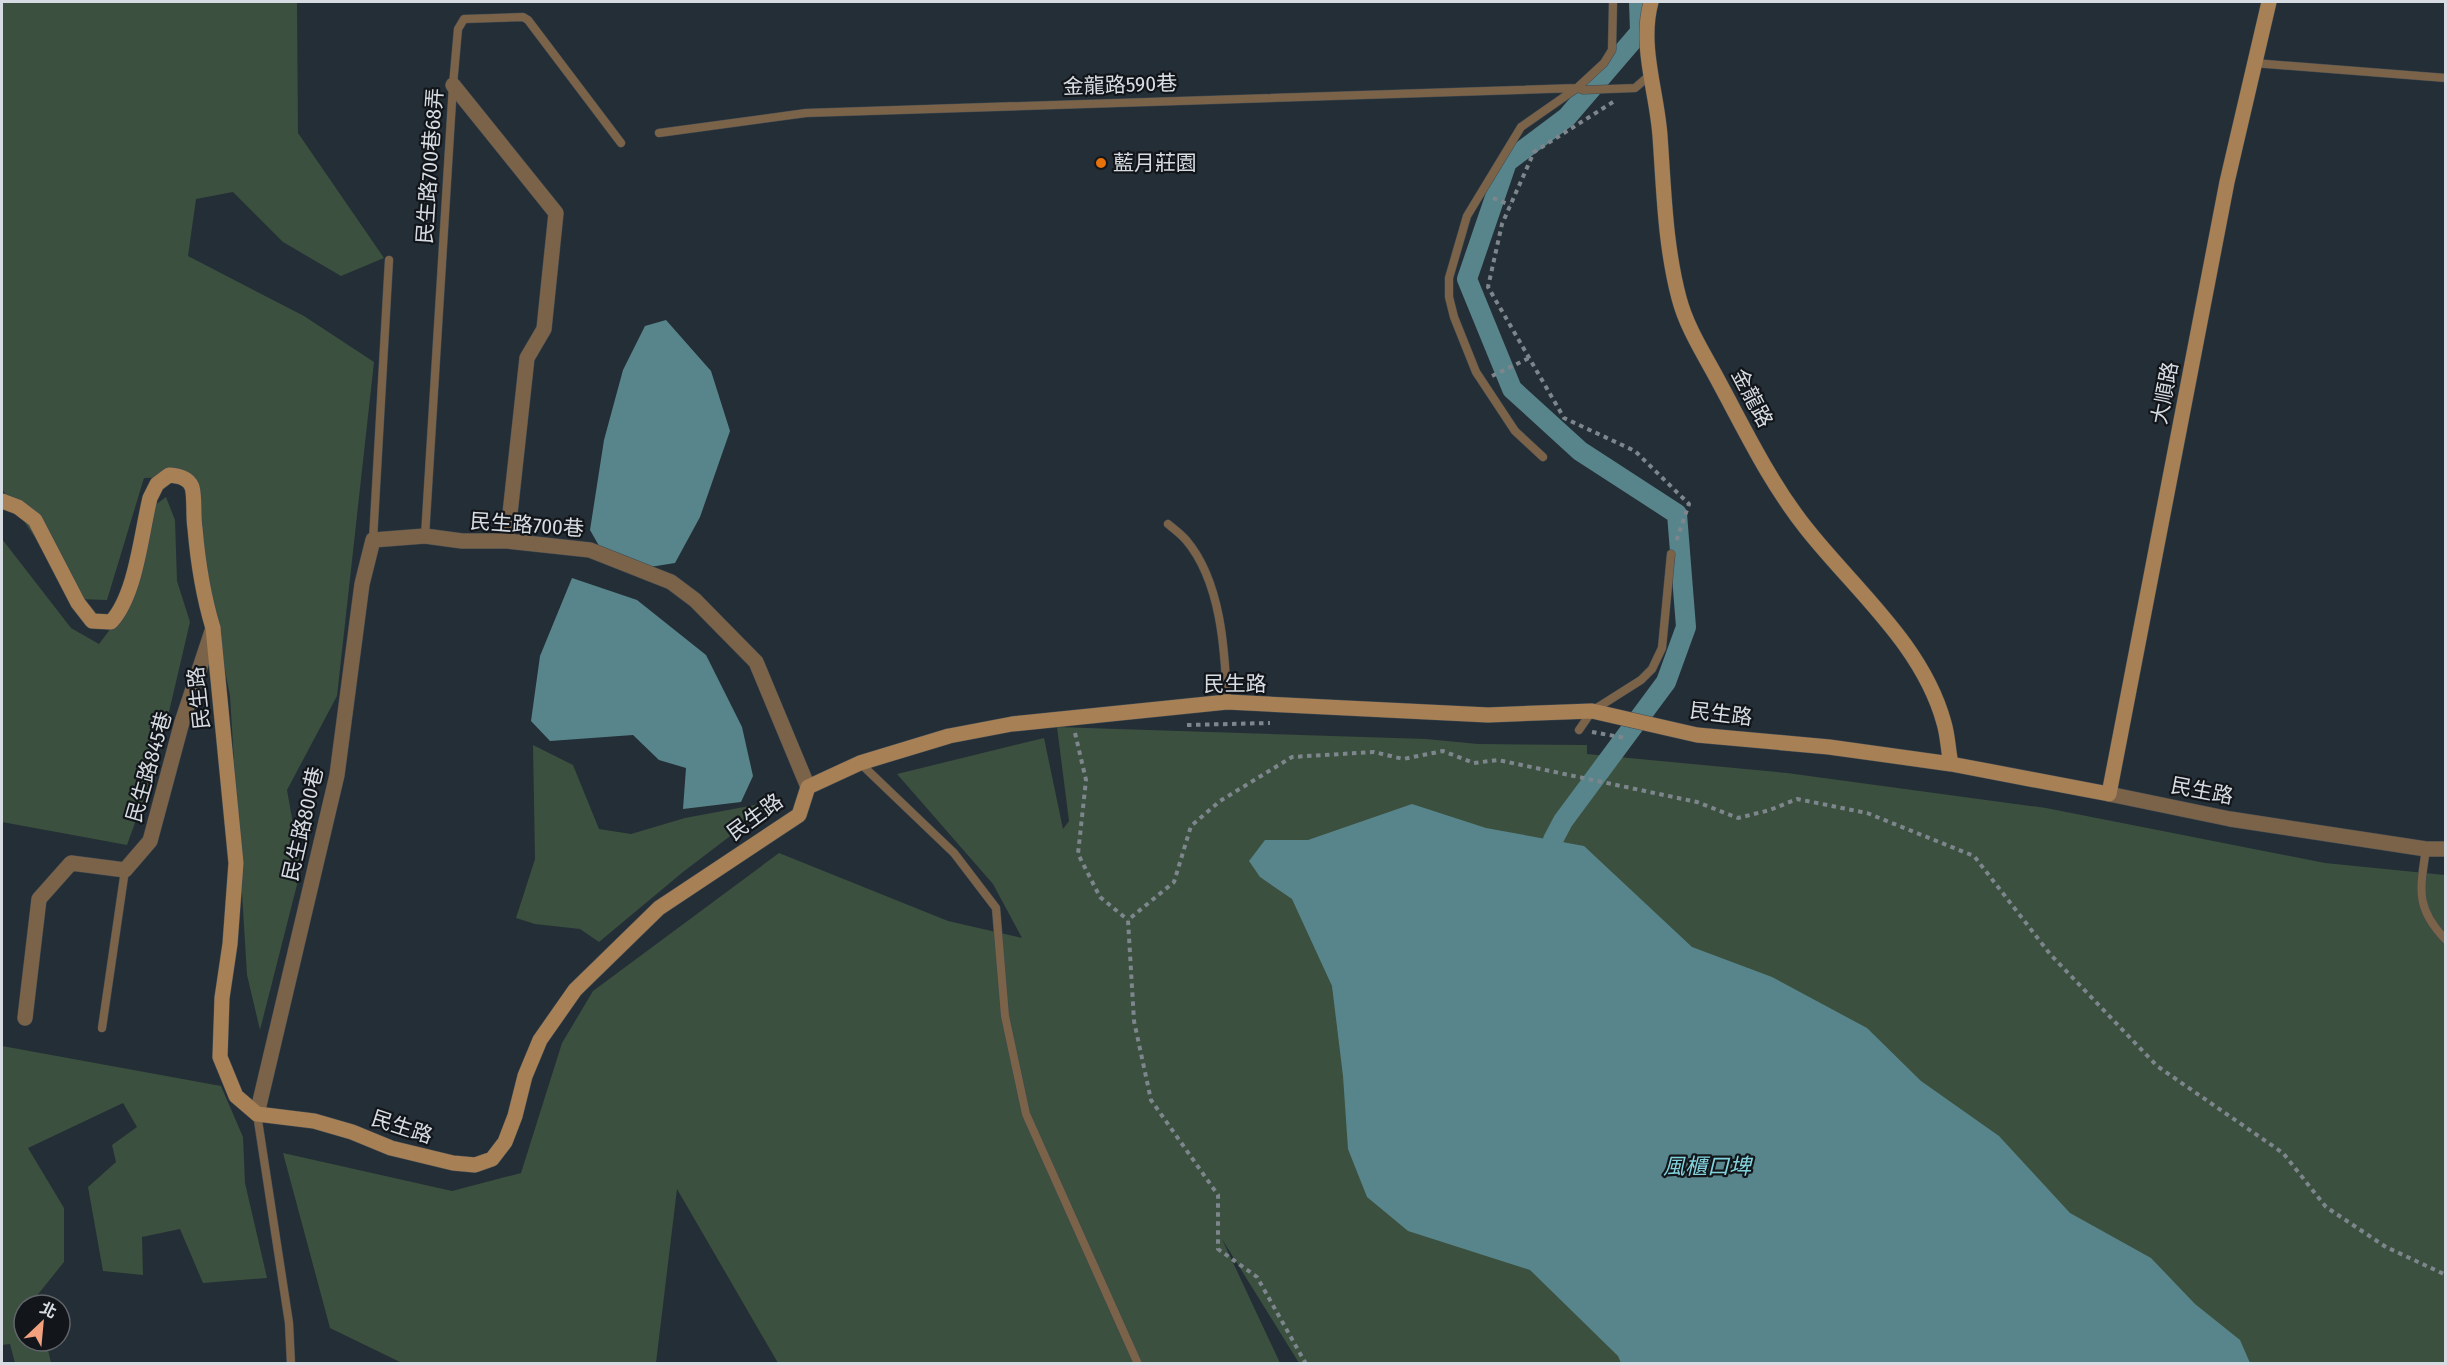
<svg xmlns="http://www.w3.org/2000/svg" width="2447" height="1365" font-family="'Fira Sans Condensed','Noto Sans TC',sans-serif">
	<rect width="100%" height="100%" fill="#242e36"/>
	<!-- green -->
	<path fill="#3b503e" d="M 2,2 L 297,2 L 298,133 L 384,258 L 341,276 L 283,242 L 233,192 L 196,199 L 188,256 L 304,316 L 374,362 L 337,696 L 287,790 L 301,869 L 260,1030 L 247,975 L 230,696 L 188,477 L 144,478 L 107,600 L 77,599 L 2,489 Z
		M 166,497 L 175,520 L 177,581 L 190,622 L 158,759 L 127,845 L 2,822 L 2,539 L 71,628 L 99,644 L 120,616 L 147,511 Z
		M 1057,727 L 1426,739 L 1478,744 L 1587,745 L 1587,754 L 1787,773 L 2046,808 L 2325,863 L 2445,875 L 2445,1363 L 1299,1363 L 1222,1239 L 1280,1363 L 778,1363 L 677,1189 L 656,1363 L 402,1363 L 330,1328 L 283,1153 L 452,1191 L 521,1173 L 562,1043 L 593,991 L 779,853 L 948,921 L 1022,938 L 993,884 L 897,774 L 1044,738 L 1063,829 L 1069,821 Z
		M 533,745 L 573,765 L 599,829 L 631,834 L 685,818 L 776,801 L 683,872 L 599,942 L 580,929 L 535,924 L 516,918 L 535,859 Z
		M 2,1046 L 221,1086 L 243,1137 L 245,1183 L 267,1278 L 203,1283 L 180,1229 L 142,1237 L 143,1275 L 103,1271 L 88,1187 L 116,1162 L 112,1145 L 137,1127 L 123,1103 L 28,1148 L 64,1208 L 64,1262 L 35,1298 L 37,1305 L 24,1305 L 24,1341 L 46,1341 L 51,1363 L 15,1363 L 10,1344 L 2,1345 Z"/>
	<!-- water -->
	<path fill="#58858b" d="M 666,320 L 711,371 L 730,431 L 700,517 L 675,563 L 650,567 L 602,551 L 590,530 L 604,440 L 623,370 L 645,326 Z
		M 572,578 L 637,600 L 706,655 L 742,727 L 753,776 L 741,802 L 683,809 L 686,768 L 659,760 L 633,735 L 550,741 L 531,721 L 540,656 Z
		M 1412,804 L 1486,828 L 1584,846 L 1692,947 L 1772,977 L 1867,1028 L 1921,1081 L 1999,1136 L 2070,1213 L 2151,1258 L 2195,1304 L 2240,1340 L 2250,1363 L 1621,1363 L 1618,1356 L 1530,1270 L 1408,1231 L 1367,1197 L 1348,1149 L 1343,1076 L 1332,986 L 1292,899 L 1260,877 L 1249,861 L 1265,840 L 1308,840 Z"/>
	<g fill="none" stroke-linecap="round" stroke-linejoin="round">
		<!-- canal -->
		<path stroke="#58858b" stroke-width="20" d="M 1558,866 L 1553,840 L 1563,821 L 1666,682 L 1686,627 L 1677,514 L 1580,451 L 1512,389 L 1467,279 L 1507,162 L 1567,117 L 1640,32 L 1639,2"/>
		<!-- lane casing -->
		<g stroke="#404a52" stroke-width="9">
			<path id="lane" d="M 2254,63 L 2446,78
				M 659,133 L 806,113 L 1577,88 L 1583,90 L 1635,88 L 1650,75
				M 1543,457 L 1515,431 L 1476,372 L 1454,317 L 1449,297 L 1449,278 L 1467,216 L 1521,127 L 1577,88 L 1604,63 L 1612,50 L 1613,2
				M 1168,524 C 1174,529 1181,534 1186,540 C 1221,581 1225,650 1227,702
				M 425,536 L 453,85 L 458,29 L 464,19 L 523,17 L 528,20 L 621,143
				M 373,540 L 389,260
				M 1579,730 L 1592,711 L 1641,680 L 1652,669 L 1662,648 L 1671,554
				M 860,763 L 954,853 L 996,908 L 1005,1016 L 1026,1114 L 1138,1364
				M 2426,849 C 2420,890 2415,908 2446,940
				M 102,1028 L 125,870
				M 257,1114 L 289,1323 L 291,1364"/>
		</g>
		<!-- street casing -->
		<g stroke="#404a52" stroke-width="16">
			<path id="street" d="M 453,85 L 556,213 L 544,329 L 527,358 L 507,541
				M 2109,794 L 2230,819 L 2426,849 L 2446,849
				M 25,1018 L 39,899 L 71,863 L 125,870 L 150,841 L 182,722 L 213,628
				M 257,1114 L 337,775 L 362,584 L 373,540 L 425,536 L 462,541 L 507,541 L 590,550 L 671,582 L 695,600 L 756,662 L 808,787"/>
		</g>
		<!-- secondary casing -->
		<g stroke="#404a52" stroke-width="16">
			<path id="secondary" d="M 1651,2 C 1639,46 1657,92 1660,136 C 1664,191 1665,245 1679,298 C 1687,329 1706,357 1720,384 C 1747,434 1771,484 1806,528 C 1854,589 1923,645 1944,723 C 1948,736 1948,750 1951,764
				M 2,501 L 18,507 L 35,520 L 78,603 L 92,621 L 111,622 C 136,595 141,535 150,498 L 157,484 L 169,475 C 178,476 188,477 192,487 C 195,496 193,517 195,528 C 198,563 203,595 213,628 L 236,863 L 230,944 L 222,998 L 220,1057 L 236,1096 L 257,1114 L 314,1121 L 352,1132 L 391,1148 L 453,1163 L 475,1165 L 492,1159 L 505,1142 L 515,1116 L 525,1076 L 540,1040 L 575,990 L 659,908 L 799,815 L 808,787 L 860,763 L 949,736 L 1012,724 L 1227,702 L 1488,715 L 1592,711 L 1697,735 L 1829,747 L 1951,764 L 2109,794 L 2227,182 L 2269,2"/>
		</g>
		<!-- path -->
		<path stroke="#7e868d" stroke-width="4" stroke-dasharray="4.5 4.5" stroke-linecap="butt" d="M 1613,102 L 1534,152 L 1502,224 L 1488,287 L 1564,418 L 1635,451 L 1689,504 L 1676,542
			M 1493,198 L 1510,205
			M 1492,376 L 1529,358
			M 1187,725 L 1270,723
			M 1592,732 L 1626,738
			M 1075,733 L 1086,780 L 1078,854 L 1100,897 L 1128,920
			M 1306,1364 L 1257,1277 L 1218,1249 L 1218,1195 L 1151,1100 L 1134,1021 L 1128,920 L 1174,882 L 1191,826 L 1220,801 L 1292,757 L 1374,752 L 1403,759 L 1443,751 L 1474,763 L 1498,760 L 1697,802 L 1738,818 L 1770,810 L 1797,799 L 1867,813 L 1974,856 L 2050,954 L 2157,1066 L 2283,1153 L 2326,1207 L 2386,1247 L 2446,1275"/>
		<!-- lane -->
		<use href="#lane" stroke="#7b6349" stroke-width="8"/>
		<!-- street -->
		<use href="#street" stroke="#7b6349" stroke-width="15"/>
		<!-- secondary -->
		<use href="#secondary" stroke="#a78056" stroke-width="15"/>
	</g>
	<!-- markers -->
	<circle fill="#e8710a" stroke="#12161a" stroke-width="2" cx="1101" cy="163" r="6"/>
	<g text-anchor="middle" dominant-baseline="central" stroke-width="4.5" stroke-linejoin="round" paint-order="stroke">
		<!-- street labels -->
		<g font-size="21" fill="#d6dce2" stroke="#12161a">
			<text transform="translate(1120 85) rotate(-2)">金龍路590巷</text>
			<text transform="translate(430 166) rotate(-86)">民生路700巷68弄</text>
			<text transform="translate(2165 393) rotate(-79)">大順路</text>
			<text transform="translate(1752 398) rotate(62)">金龍路</text>
			<text transform="translate(527 525) rotate(4)">民生路700巷</text>
			<text x="1235" y="684">民生路</text>
			<text transform="translate(199 698) rotate(-96)">民生路</text>
			<text transform="translate(1721 714) rotate(7)">民生路</text>
			<text transform="translate(149 767) rotate(-74)">民生路845巷</text>
			<text transform="translate(2202 791) rotate(11)">民生路</text>
			<text transform="translate(755 817) rotate(-36)">民生路</text>
			<text transform="translate(303 824) rotate(-77)">民生路800巷</text>
			<text transform="translate(402 1127) rotate(18)">民生路</text>
		</g>
		<!-- poi labels -->
		<g font-size="21" fill="#d6dce2" stroke="#12161a" text-anchor="start">
			<text x="1113" y="163">藍月莊園</text>
		</g>
		<!-- water labels -->
		<g font-size="22" font-style="italic" fill="#82d3dd" stroke="#12161a">
			<text x="1707" y="1166">風櫃口埤</text>
		</g>
	</g>
	<!-- border -->
	<rect width="2447" height="1365" fill="none" stroke="#d6dce2" stroke-width="6"/>
	<!-- north arrow -->
	<g transform="translate(42 1323) rotate(26)"><circle r="28" fill="#12161a" stroke="#60656a" stroke-width="1.5"/>
	<path d="M0-4.5L10 22L0 15L-10 22Z" fill="#f2a17e"/>
	<text y="-9" font-size="16" font-weight="bold" text-anchor="middle" fill="#d6dce2">北</text>
	</g>
</svg>
